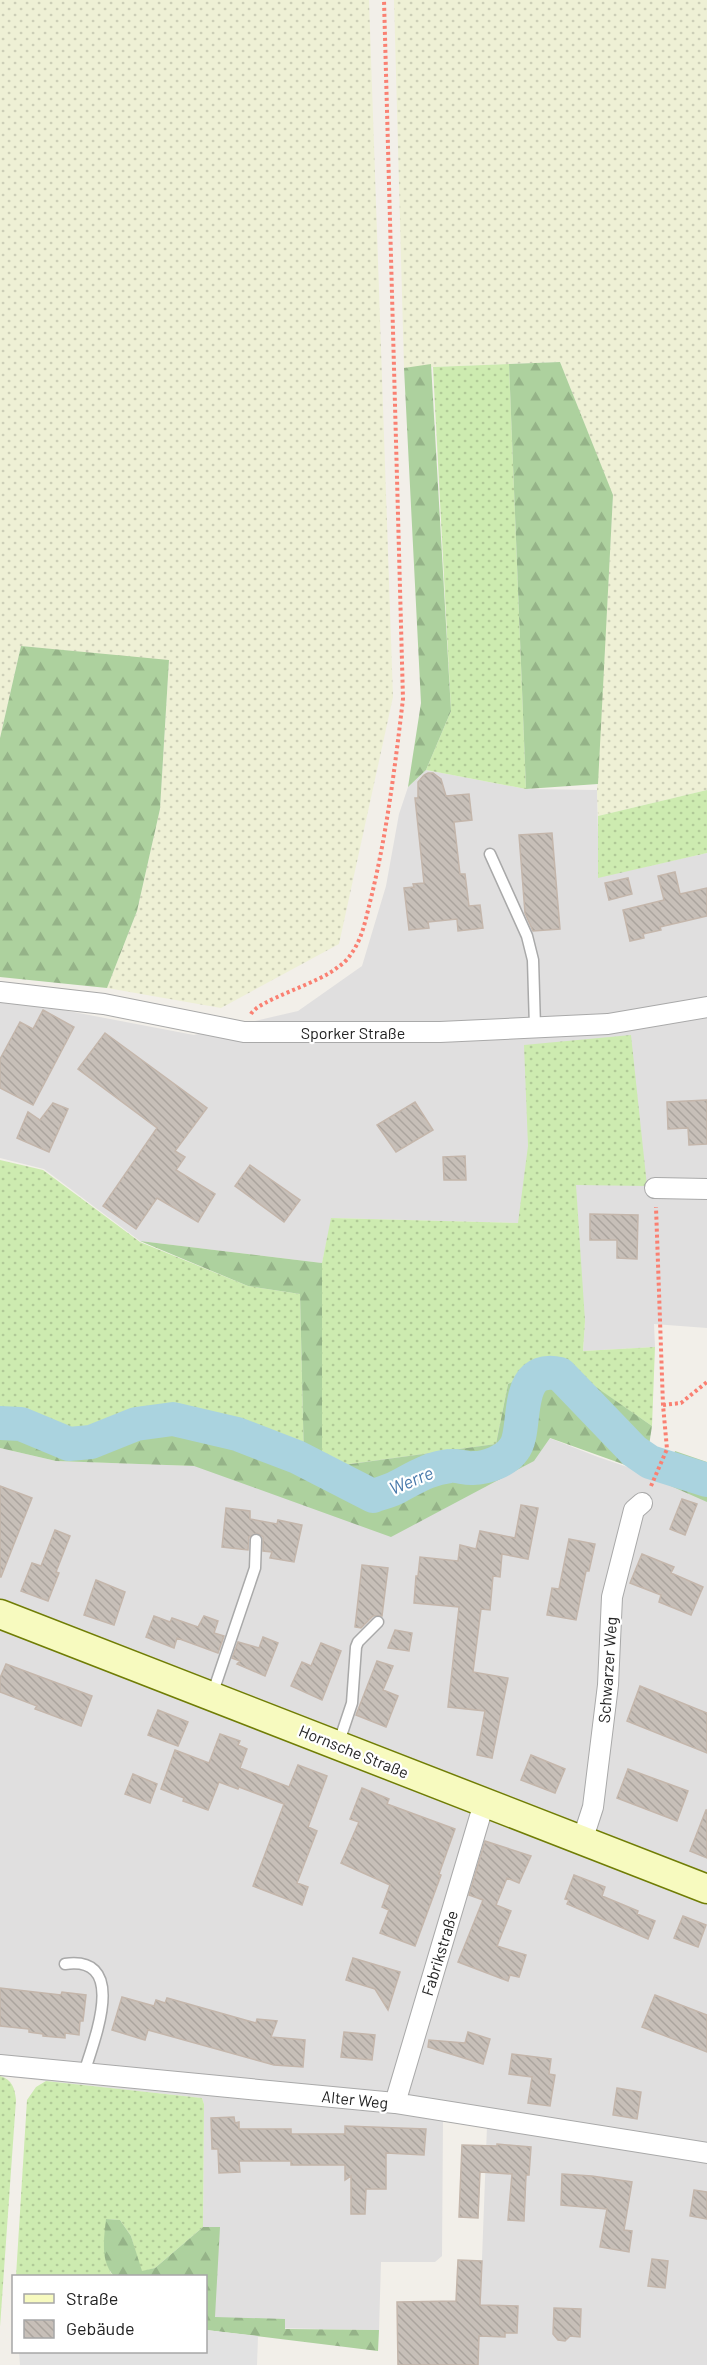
<svg xmlns="http://www.w3.org/2000/svg" width="707" height="2365" font-family="Barlow,sans-serif">
	<defs>
		<pattern id="farmland-dots" width="8" height="8" patternUnits="userSpaceOnUse" patternTransform="scale(1.5)"><rect width="8" height="8" fill="#eef0d5"/><path d="M2 2h.1M6 6h.1" fill="none" stroke="#ccceb7" stroke-width="1.8" stroke-linecap="round"/></pattern>
		<pattern id="grass-dots" width="8" height="8" patternUnits="userSpaceOnUse" patternTransform="scale(1.5)"><rect width="8" height="8" fill="#cdebb0"/><path d="M2 2h.1M6 6h.1" fill="none" stroke="#b0c997" stroke-width="1.8" stroke-linecap="round"/></pattern>
		<pattern id="forest-firs" width="22" height="20" patternUnits="userSpaceOnUse" patternTransform="scale(1.5)"><rect width="22" height="20" fill="#add19e"/><path d="M5 1l3.5 6h-7zM16 11l3.5 6h-7z" fill="#95b388"/></pattern>
		<pattern id="building-back-hatch" width="6" height="6" patternUnits="userSpaceOnUse" patternTransform="scale(1.5)"><rect width="6" height="6" fill="#c7bfb8"/><path d="M-1 5l2 2M0 0l6 6M5-1l2 2" fill="none" stroke="#aba49e"/></pattern>
	</defs>
	<rect width="100%" height="100%" fill="#f2efe9"/>
	<!-- residential -->
	<path fill="#e0dfdf" d="M 426,770 L 526,789 L 597,790 L 599,877 L 707,853 L 707,1328 L 654,1324 L 655,1347 L 583,1351 L 585,1321 L 518,1223 L 332,1218 L 322,1263 L 140,1241 L 44,1169 L 0,1158 L 0,998 L 194,1035 L 298,1011 L 362,966 L 386,886 L 399,814 L 408,787 Z
		M 514,1424 L 598,1457 L 707,1494 L 707,2365 L 478,2365 L 487,2126 L 443,2119 L 442,2256 L 435,2262 L 381,2262 L 379,2330 L 214,2327 L 219,2227 L 203,2227 L 204,2104 L 202,2098 L 0,2076 L 0,1448 L 56,1461 L 194,1466 Z"/>
	<!-- farmland -->
	<path fill="url(#farmland-dots)" d="M 0,0 L 369,0 L 393,697 L 339,944 L 221,1008 L 107,988 L 137,911 L 160,809 L 169,661 L 21,646 L 0,738 Z
		M 394,0 L 707,0 L 707,790 L 598,816 L 597,790 L 613,496 L 560,362 L 404,368 Z"/>
	<!-- grass -->
	<path fill="url(#grass-dots)" d="M 509,364 L 526,789 L 426,770 L 451,711 L 433,367 Z
		M 707,790 L 707,853 L 598,878 L 598,816 Z
		M 631,1035 L 647,1186 L 576,1185 L 585,1321 L 583,1351 L 655,1347 L 652,1426 L 557,1361 L 508,1384 L 496,1444 L 321,1468 L 322,1263 L 331,1218 L 518,1223 L 528,1146 L 524,1045 Z
		M 0,1160 L 43,1170 L 140,1242 L 248,1286 L 300,1294 L 304,1463 L 170,1430 L 65,1441 L 0,1424 Z
		M 0,2076 C 12,2079 15,2089 16,2100 L 0,2327 Z
		M 46,2081 L 202,2098 L 204,2104 L 203,2227 L 155,2268 L 141,2272 L 131,2236 L 120,2220 L 106,2219 L 110,2272 L 114,2276 L 16,2276 L 27,2100 L 36,2087 Z"/>
	<!-- forest -->
	<path fill="url(#forest-firs)" d="M 560,362 L 613,495 L 598,784 L 526,789 L 509,364 Z
		M 431,364 L 451,711 L 426,770 L 408,787 L 421,703 L 404,368 Z
		M 21,646 L 169,660 L 160,809 L 137,911 L 107,988 L 0,977 L 0,738 Z
		M 140,1241 L 322,1263 L 322,1468 L 496,1444 L 508,1384 L 557,1360 L 652,1426 L 645,1472 L 550,1438 L 534,1461 L 391,1537 L 194,1466 L 56,1461 L 0,1448 L 0,1424 L 65,1441 L 169,1429 L 239,1436 L 304,1462 L 300,1294 L 248,1286 Z
		M 675,1451 L 707,1462 L 707,1502 L 664,1483 Z
		M 106,2219 L 120,2220 L 131,2236 L 142,2271 L 155,2268 L 203,2227 L 220,2227 L 215,2317 L 285,2319 L 285,2329 L 379,2330 L 378,2351 L 206,2330 L 206,2276 L 114,2276 C 100,2261 104,2238 106,2219 Z"/>
	<!-- parking -->
	<path fill="#e2e2e2" d="M 206,2330 L 258,2336 L 257,2365 L 20,2365 L 19,2352 L 206,2352 Z"/>
	<g fill="none" stroke-linecap="round" stroke-linejoin="round">
		<!-- river -->
		<path stroke="#aad3df" stroke-width="34" d="M 0,1423 L 21,1424 L 69,1444 L 91,1442 L 136,1424 L 173,1419 L 237,1434 L 297,1457 L 373,1496 C 381,1493 391,1491 399,1486 C 416,1477 430,1468 450,1466 C 458,1465 466,1469 473,1468 C 487,1468 506,1461 514,1449 C 529,1430 511,1363 560,1374 L 634,1451 L 650,1462 L 707,1480"/>
	</g>
	<!-- building -->
	<path fill="url(#building-back-hatch)" stroke="#c4b6ab" stroke-width="1.5" d="M 428,773 L 433,773 L 441,779 L 446,796 L 469,794 L 472,820 L 454,822 L 460,874 L 465,874 L 469,906 L 480,905 L 483,928 L 458,931 L 457,919 L 428,922 L 429,928 L 409,930 L 404,888 L 414,887 L 413,884 L 424,883 L 415,798 L 418,798 L 418,782 L 424,775 Z
		M 552,833 L 560,929 L 533,931 L 525,913 L 519,835 Z
		M 675,872 L 680,894 L 707,888 L 707,916 L 660,927 L 661,930 L 643,934 L 644,938 L 630,941 L 623,910 L 664,900 L 658,876 Z
		M 628,878 L 632,894 L 609,900 L 605,883 Z
		M 43,1010 L 74,1027 L 33,1105 L 0,1088 L 0,1059 L 20,1022 L 33,1029 Z
		M 105,1033 L 207,1108 L 175,1151 L 185,1157 L 176,1170 L 215,1194 L 198,1222 L 157,1198 L 136,1229 L 103,1206 L 157,1128 L 78,1069 Z
		M 707,1100 L 707,1144 L 689,1145 L 688,1128 L 668,1129 L 667,1102 Z
		M 415,1102 L 433,1130 L 396,1152 L 377,1125 Z
		M 53,1103 L 68,1109 L 49,1152 L 17,1138 L 28,1112 L 40,1120 Z
		M 465,1156 L 466,1180 L 444,1180 L 443,1157 Z
		M 250,1165 L 300,1200 L 284,1222 L 235,1186 Z
		M 590,1214 L 638,1215 L 637,1259 L 617,1258 L 617,1240 L 590,1240 Z
		M 0,1486 L 32,1498 L 1,1577 L 0,1577 Z
		M 682,1499 L 697,1504 L 685,1535 L 670,1529 Z
		M 521,1505 L 538,1508 L 528,1559 L 502,1554 L 500,1577 L 493,1576 L 490,1610 L 481,1609 L 473,1672 L 508,1678 L 492,1758 L 477,1755 L 485,1711 L 448,1707 L 459,1607 L 414,1603 L 416,1576 L 418,1576 L 420,1557 L 458,1561 L 460,1545 L 476,1549 L 480,1531 L 515,1538 Z
		M 226,1508 L 250,1511 L 250,1519 L 277,1524 L 278,1520 L 302,1525 L 294,1562 L 270,1558 L 272,1552 L 263,1551 L 263,1537 L 257,1533 L 249,1537 L 248,1550 L 222,1547 Z
		M 55,1530 L 70,1536 L 56,1572 L 59,1573 L 48,1601 L 21,1591 L 32,1563 L 41,1566 Z
		M 569,1539 L 595,1544 L 589,1571 L 586,1571 L 576,1620 L 547,1615 L 552,1588 L 559,1589 Z
		M 642,1554 L 674,1567 L 671,1573 L 703,1587 L 691,1615 L 659,1602 L 661,1595 L 630,1583 Z
		M 362,1565 L 388,1568 L 382,1616 L 373,1616 L 361,1628 L 355,1627 Z
		M 96,1580 L 125,1592 L 114,1625 L 84,1615 Z
		M 154,1616 L 170,1622 L 172,1618 L 198,1627 L 204,1616 L 218,1621 L 214,1633 L 224,1636 L 218,1653 L 177,1638 L 174,1648 L 146,1637 Z
		M 395,1630 L 412,1633 L 409,1651 L 388,1648 Z
		M 263,1637 L 278,1643 L 265,1676 L 237,1664 L 240,1661 L 232,1658 L 238,1642 L 259,1648 Z
		M 321,1643 L 341,1651 L 322,1700 L 291,1686 L 302,1662 L 311,1666 Z
		M 377,1661 L 393,1666 L 383,1690 L 398,1696 L 386,1727 L 356,1715 Z
		M 6,1664 L 92,1696 L 81,1726 L 35,1709 L 37,1706 L 0,1692 L 0,1678 Z
		M 640,1686 L 707,1713 L 707,1753 L 627,1721 Z
		M 158,1710 L 188,1722 L 178,1746 L 148,1735 Z
		M 220,1734 L 240,1741 L 238,1745 L 247,1749 L 240,1768 L 289,1787 L 298,1765 L 327,1776 L 308,1827 L 317,1831 L 297,1883 L 308,1887 L 302,1905 L 253,1886 L 284,1804 L 239,1787 L 238,1789 L 219,1782 L 208,1810 L 183,1801 L 184,1798 L 161,1789 L 175,1750 L 209,1763 Z
		M 531,1755 L 565,1769 L 555,1793 L 521,1780 Z
		M 628,1769 L 688,1791 L 677,1821 L 617,1798 Z
		M 133,1774 L 157,1784 L 150,1803 L 125,1794 Z
		M 362,1788 L 389,1799 L 387,1804 L 455,1829 L 439,1874 L 441,1875 L 415,1946 L 380,1933 L 389,1910 L 382,1907 L 390,1885 L 341,1863 L 359,1822 L 350,1819 Z
		M 706,1810 L 707,1810 L 707,1858 L 690,1851 Z
		M 485,1841 L 531,1856 L 519,1883 L 507,1878 L 496,1905 L 511,1911 L 497,1946 L 526,1955 L 519,1977 L 510,1975 L 508,1981 L 458,1962 L 483,1900 L 469,1895 Z
		M 574,1875 L 605,1887 L 602,1896 L 638,1911 L 637,1914 L 655,1921 L 648,1939 L 567,1904 L 569,1900 L 565,1899 Z
		M 683,1916 L 706,1925 L 698,1947 L 674,1938 Z
		M 353,1958 L 400,1972 L 388,2010 L 375,1989 L 346,1980 Z
		M 0,1988 L 61,1995 L 62,1992 L 86,1995 L 83,2021 L 80,2021 L 79,2035 L 65,2033 L 65,2038 L 43,2036 L 43,2034 L 29,2032 L 29,2029 L 0,2026 Z
		M 655,1995 L 707,2015 L 707,2052 L 642,2027 Z
		M 122,1997 L 154,2006 L 156,2000 L 165,2003 L 167,1998 L 256,2023 L 257,2019 L 277,2021 L 271,2037 L 305,2040 L 303,2067 L 274,2065 L 148,2030 L 145,2040 L 112,2030 Z
		M 344,2032 L 375,2035 L 372,2060 L 341,2057 Z
		M 468,2032 L 490,2039 L 483,2064 L 428,2047 L 429,2040 L 465,2043 Z
		M 512,2054 L 551,2059 L 549,2074 L 555,2075 L 550,2106 L 528,2103 L 532,2077 L 509,2074 Z
		M 617,2088 L 641,2092 L 637,2119 L 613,2115 Z
		M 234,2117 L 235,2123 L 239,2122 L 239,2129 L 291,2129 L 291,2134 L 345,2134 L 345,2126 L 426,2129 L 424,2155 L 386,2153 L 386,2189 L 366,2189 L 365,2214 L 351,2214 L 351,2176 L 345,2180 L 345,2165 L 291,2165 L 291,2161 L 239,2161 L 240,2172 L 219,2173 L 218,2149 L 212,2149 L 211,2118 Z
		M 497,2144 L 531,2147 L 529,2175 L 526,2175 L 524,2221 L 508,2220 L 512,2174 L 480,2172 L 478,2218 L 459,2217 L 462,2145 L 497,2146 Z
		M 562,2174 L 592,2176 L 632,2182 L 624,2230 L 632,2231 L 629,2252 L 600,2247 L 607,2209 L 561,2205 Z
		M 694,2190 L 707,2192 L 707,2219 L 690,2216 Z
		M 652,2259 L 668,2261 L 665,2288 L 648,2286 Z
		M 458,2260 L 482,2261 L 480,2305 L 518,2306 L 517,2333 L 505,2333 L 505,2337 L 479,2336 L 478,2365 L 398,2365 L 397,2302 L 456,2301 Z
		M 554,2308 L 581,2309 L 580,2337 L 570,2336 L 565,2341 L 558,2340 L 553,2334 Z"/>
	<g fill="none" stroke-linecap="round" stroke-linejoin="round">
		<!-- lane casing -->
		<g stroke="#a9a9a9" stroke-width="13">
			<path id="lane" d="M 490,854 L 527,936 L 533,960 L 535,1027
				M 212,1695 L 255,1568 L 256,1540
				M 338,1745 L 352,1703 L 356,1647 L 358,1642 L 378,1622
				M 65,1964 C 129,1955 94,2040 84,2073"/>
		</g>
		<!-- street casing -->
		<g stroke="#a9a9a9" stroke-width="22">
			<path id="street" d="M 0,992 L 104,1004 L 244,1032 L 440,1032 L 608,1024 L 707,1007
				M 655,1188 L 707,1189
				M 582,1841 L 593,1807 L 608,1685 L 612,1597 L 634,1510 L 642,1503
				M 0,2065 L 395,2103 L 707,2153
				M 395,2103 L 484,1803"/>
		</g>
		<!-- secondary casing -->
		<g stroke="#707d05" stroke-width="31">
			<path id="secondary" d="M 0,1614 L 707,1889"/>
		</g>
		<!-- path -->
		<path stroke="#fa8072" stroke-width="4" stroke-dasharray="3 3" stroke-linecap="butt" d="M 251,1014 C 258,1000 320,983 338,967 C 343,964 348,959 351,954 C 363,938 366,917 371,898 C 387,833 395,766 403,699 L 384,0
			M 663,1405 L 681,1403 L 707,1382
			M 651,1486 L 667,1449 L 663,1405 L 656,1207"/>
		<!-- lane -->
		<use href="#lane" stroke="#fff" stroke-width="10"/>
		<!-- street -->
		<use href="#street" stroke="#fff" stroke-width="20"/>
		<!-- secondary -->
		<use href="#secondary" stroke="#f7fabf" stroke-width="28"/>
	</g>
	<g text-anchor="middle" dominant-baseline="central" stroke-width="4.5" stroke-linejoin="round" paint-order="stroke">
		<!-- street labels -->
		<g font-size="16" fill="#222" stroke="#fff">
			<text x="353" y="1032">Sporker Straße</text>
			<text transform="translate(607 1670) rotate(-86)">Schwarzer Weg</text>
			<text transform="translate(354 1751) rotate(22)">Hornsche Straße</text>
			<text transform="translate(439 1953) rotate(-73)">Fabrikstraße</text>
			<text transform="translate(355 2099) rotate(6)">Alter Weg</text>
		</g>
		<!-- water labels -->
		<g font-size="18" font-style="italic" fill="#4a7aab" stroke="#fff">
			<text transform="translate(411 1480) rotate(-23)">Werre</text>
		</g>
	</g>
	<!-- legend -->
	<rect x="12" y="2275" width="195" height="78" fill="#ffffff" stroke="#a7a7a7" stroke-width="1.5"/>
	<rect x="24" y="2294" width="30" height="9" fill="#f7fabf" stroke="#a7a7a7" stroke-width="1.5"/>
	<text x="66" y="2305" font-size="18" fill="#222222">Straße</text>
	<rect x="24" y="2320" width="30" height="18" fill="url(#building-back-hatch)" stroke="#a7a7a7" stroke-width="1.5"/>
	<text x="66" y="2335" font-size="18" fill="#222222">Gebäude</text>
</svg>
